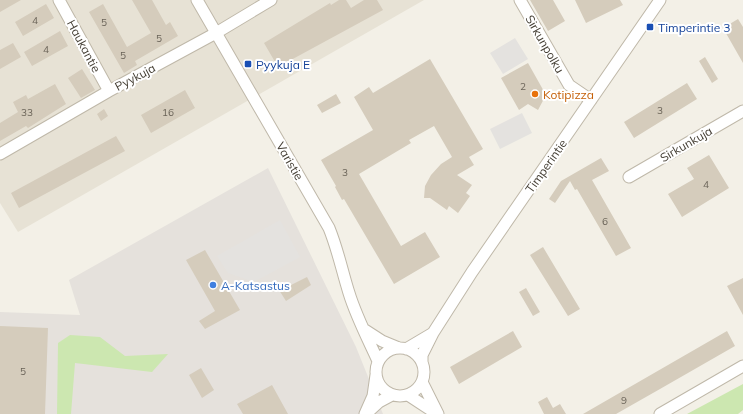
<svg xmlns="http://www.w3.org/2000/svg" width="743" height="414" font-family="Mulish,sans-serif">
	<rect width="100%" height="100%" fill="#f3f0e7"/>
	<!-- residential -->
	<path fill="#e7e2d5" d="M 0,0 L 424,0 L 18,232 L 0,203 Z"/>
	<!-- industrial -->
	<path fill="#e5e1dc" d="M 268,168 L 356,347 L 383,414 L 0,414 L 0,312 L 80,315 L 69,280 Z"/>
	<!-- green -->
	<path fill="#cce7b0" d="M 70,335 L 100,337 L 125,356 L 168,354 L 152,372 L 75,363 L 71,414 L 57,414 L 58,343 Z
		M 743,384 L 743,410 L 738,414 L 687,414 Z"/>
	<!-- parking -->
	<path fill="#e4e2df" d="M 515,38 L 528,59 L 503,74 L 490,53 Z
		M 522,113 L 532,133 L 500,149 L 490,129 Z
		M 280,220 L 300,257 L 254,282 L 228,273 L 217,256 Z"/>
	<!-- building -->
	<path fill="#d5ccbc" d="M 0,0 L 21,0 L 0,12 Z
		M 132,0 L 152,0 L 166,25 L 170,22 L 178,36 L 135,61 L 137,65 L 124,73 L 89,12 L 103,4 L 127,47 L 151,33 Z
		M 339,0 L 346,0 L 351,8 L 364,0 L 377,0 L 383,10 L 278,67 L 264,43 L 330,3 L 331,5 Z
		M 530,0 L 553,0 L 565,21 L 548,31 Z
		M 575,0 L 620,0 L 623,5 L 586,23 Z
		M 46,4 L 54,18 L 23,36 L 15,22 Z
		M 738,19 L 743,27 L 743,63 L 723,28 Z
		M 60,31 L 68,46 L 32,66 L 24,52 Z
		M 13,43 L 21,57 L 0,69 L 0,50 Z
		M 705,57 L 718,79 L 712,83 L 699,61 Z
		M 430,59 L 483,149 L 469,157 L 474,165 L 457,175 L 472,185 L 466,193 L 470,196 L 458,213 L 449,206 L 447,210 L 430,198 L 424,198 L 425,186 L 431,175 L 441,164 L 452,157 L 434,126 L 409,140 L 411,143 L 359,174 L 401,246 L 425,232 L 440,257 L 394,284 L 344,199 L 342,200 L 335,187 L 336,186 L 321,160 L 373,130 L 354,97 L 369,87 L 373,93 Z
		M 528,63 L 546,95 L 538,110 L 528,104 L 519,110 L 501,78 Z
		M 82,69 L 95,90 L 81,98 L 68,78 Z
		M 687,83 L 697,99 L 634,138 L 624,122 Z
		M 55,84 L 66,104 L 28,128 L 26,126 L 0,141 L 0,123 L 18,112 L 13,102 L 26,95 L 28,99 Z
		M 185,90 L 195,108 L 151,133 L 141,115 Z
		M 336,94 L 341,103 L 322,113 L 317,105 Z
		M 104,109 L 108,116 L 101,121 L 97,114 Z
		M 116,136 L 125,151 L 19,208 L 11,193 Z
		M 709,155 L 729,188 L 682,217 L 668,194 L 694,179 L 687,168 Z
		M 601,158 L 609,171 L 592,180 L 631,248 L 616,256 L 577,189 L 575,190 L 570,181 L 555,203 L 549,199 L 561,181 Z
		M 543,247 L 580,309 L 568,316 L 530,255 Z
		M 205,250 L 240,310 L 205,329 L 199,321 L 215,311 L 186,260 Z
		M 307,277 L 311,285 L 286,301 L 279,290 L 290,283 L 291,285 Z
		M 743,278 L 743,315 L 727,286 Z
		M 526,288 L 540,312 L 533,316 L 519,292 Z
		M 0,326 L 48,328 L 45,414 L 0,414 Z
		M 513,331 L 522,347 L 459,384 L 450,367 Z
		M 727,331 L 735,346 L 660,389 L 616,414 L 583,414 Z
		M 201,368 L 214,390 L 202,398 L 189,375 Z
		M 272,385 L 288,414 L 243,414 L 237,404 Z
		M 547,397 L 553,408 L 560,404 L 566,414 L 544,414 L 538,402 Z"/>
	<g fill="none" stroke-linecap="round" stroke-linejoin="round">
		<!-- minor casing -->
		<g stroke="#bfb8a9" stroke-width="13">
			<path id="minor" d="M 59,0 L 109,91
				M 197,0 L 329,228 C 338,250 342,271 349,293 C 356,316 368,339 378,361
				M 520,0 L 569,85 L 591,100
				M 0,154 L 109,91 L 216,33 L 271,0
				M 629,177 L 743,111
				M 365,330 L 382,341 L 399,348
				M376 372a24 24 0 1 1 48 0a24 24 0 1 1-48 0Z
				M 406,349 L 433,333
				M 422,363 L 422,355 L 433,333 L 472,272 L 660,0
				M 422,382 L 438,414
				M 408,395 L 437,414
				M 368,412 L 379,402 L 392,395
				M 365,414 L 373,396 L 376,375
				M 660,414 L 743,366"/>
		</g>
		<!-- minor -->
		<use href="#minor" stroke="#fff" stroke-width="11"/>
	</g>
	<!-- markers -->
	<g fill="#1a4fb4" stroke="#fff" stroke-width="1.5">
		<rect x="646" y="23" width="8" height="8" rx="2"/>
		<rect x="244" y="60" width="8" height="8" rx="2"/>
	</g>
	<circle fill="#e8710a" stroke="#fff" stroke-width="1.5" cx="535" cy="94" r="4"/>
	<circle fill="#3f7fe0" stroke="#fff" stroke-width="1.5" cx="213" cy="285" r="4"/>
	<g text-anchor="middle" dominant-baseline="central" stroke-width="4" stroke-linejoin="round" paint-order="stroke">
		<!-- number labels -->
		<g font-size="10" fill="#6a6358">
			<text x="35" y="20">4</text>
			<text x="104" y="22">5</text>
			<text x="159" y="38">5</text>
			<text x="46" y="49">4</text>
			<text x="123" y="55">5</text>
			<text x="523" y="86">2</text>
			<text x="660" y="110">3</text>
			<text x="27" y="112">33</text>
			<text x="168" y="112">16</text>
			<text x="345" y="172">3</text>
			<text x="706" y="184">4</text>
			<text x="605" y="221">6</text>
			<text x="23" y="371">5</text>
			<text x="624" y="400">9</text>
		</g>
		<!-- transit labels -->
		<g font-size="12" fill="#164399" stroke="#fff" text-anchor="start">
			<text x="658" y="27">Timperintie 3</text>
			<text x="256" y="64">Pyykuja E</text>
		</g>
		<!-- street labels -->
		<g font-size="12" fill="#464036" stroke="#fff">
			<text transform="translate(545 44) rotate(60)">Sirkunpolku</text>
			<text transform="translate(84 46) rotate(62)">Haukantie</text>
			<text transform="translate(135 77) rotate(-28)">Pyykuja</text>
			<text transform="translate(686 144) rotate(-30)">Sirkunkuja</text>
			<text transform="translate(290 161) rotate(60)">Varistie</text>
			<text transform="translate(546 166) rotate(-55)">Timperintie</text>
		</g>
		<!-- food labels -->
		<g font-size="12" fill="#c56008" stroke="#fff" text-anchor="start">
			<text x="543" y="94">Kotipizza</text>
		</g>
		<!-- shop labels -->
		<g font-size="12" fill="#366cbe" stroke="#fff" text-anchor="start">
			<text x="221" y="285">A-Katsastus</text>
		</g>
	</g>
</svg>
